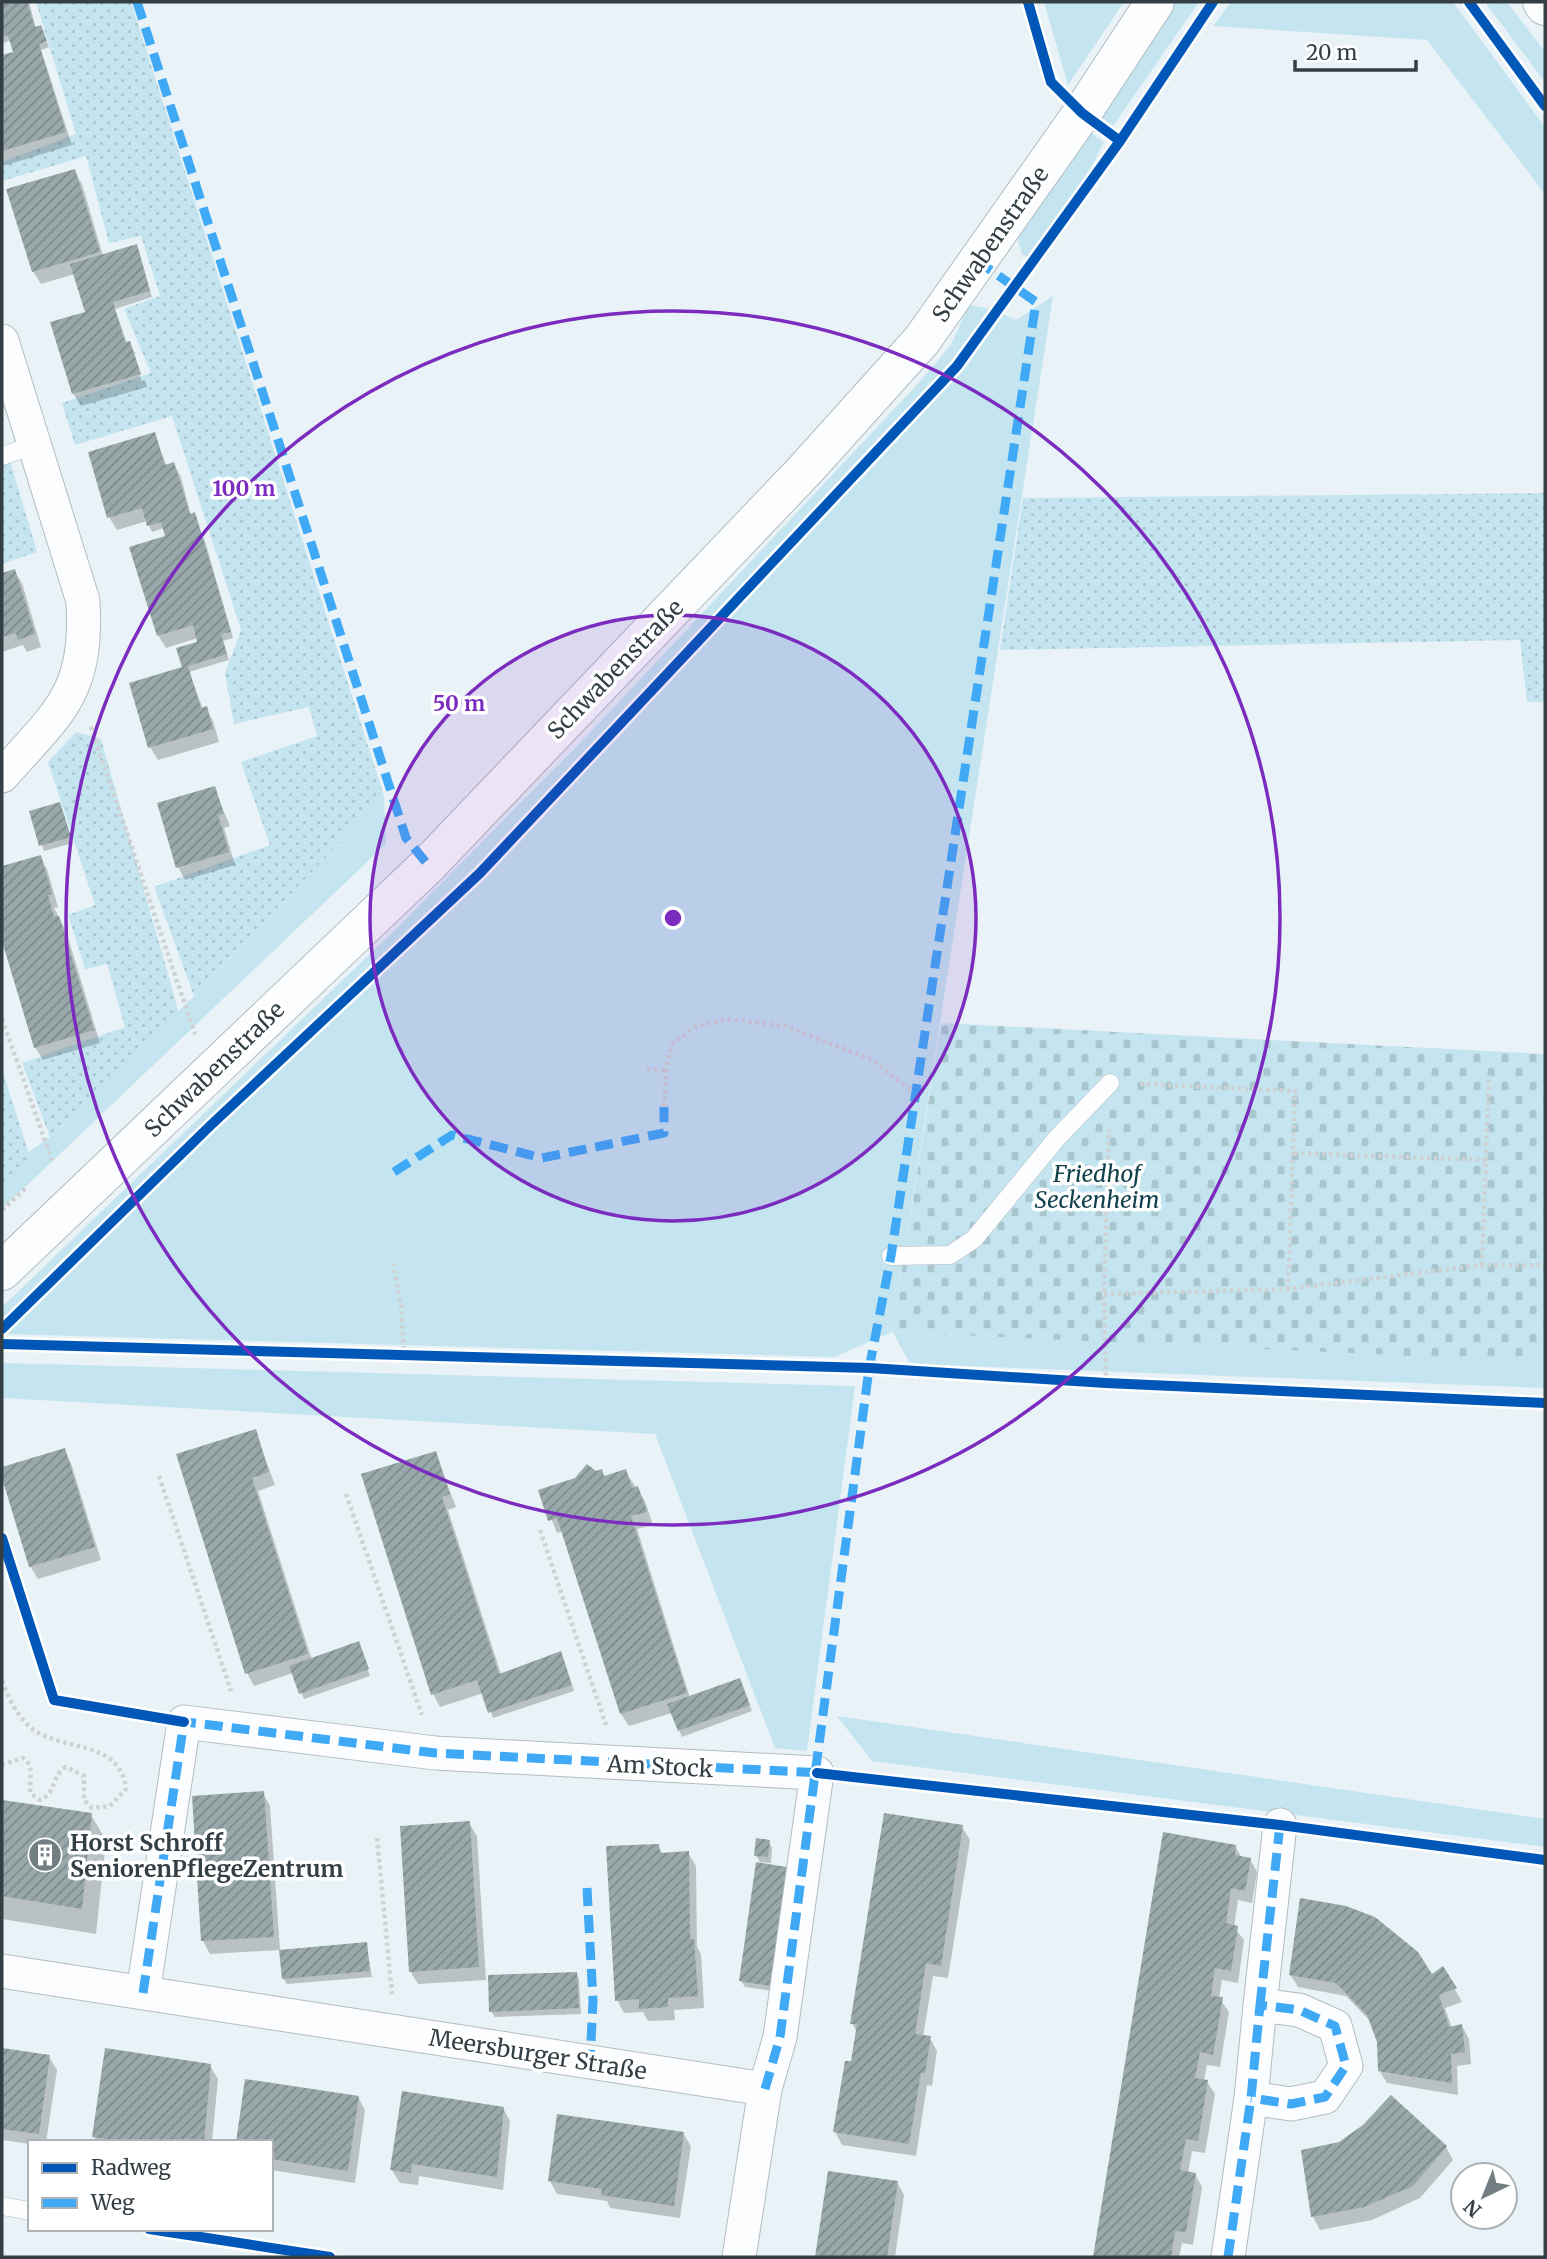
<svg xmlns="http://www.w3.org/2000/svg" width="1547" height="2259" font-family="Merriweather,serif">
	<defs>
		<pattern id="cemetery-stones" width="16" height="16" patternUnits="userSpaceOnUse" patternTransform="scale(1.75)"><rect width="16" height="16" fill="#c4e5f0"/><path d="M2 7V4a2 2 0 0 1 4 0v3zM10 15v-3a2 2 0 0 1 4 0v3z" fill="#a9c6cf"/></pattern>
		<pattern id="park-dots" width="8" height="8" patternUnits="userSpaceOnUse" patternTransform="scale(1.75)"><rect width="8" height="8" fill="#c4e5f0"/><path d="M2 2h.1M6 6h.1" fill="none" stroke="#a9c6cf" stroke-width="1.8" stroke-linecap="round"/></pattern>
		<pattern id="building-hatch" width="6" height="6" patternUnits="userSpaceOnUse" patternTransform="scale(1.75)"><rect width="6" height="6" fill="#99a8aa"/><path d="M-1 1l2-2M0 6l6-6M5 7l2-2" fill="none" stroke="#7d8a8c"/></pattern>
	</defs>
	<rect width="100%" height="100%" fill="#e9f2f6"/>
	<!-- grass -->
	<path fill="#c4e5f0" d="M 1044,2 L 1124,2 L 1068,85 Z
		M 1176,2 L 1199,2 L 1113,126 L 1101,117 L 1146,42 Z
		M 1231,2 L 1453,2 L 1545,127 L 1545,194 L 1427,40 L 1213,26 Z
		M 1485,2 L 1507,2 L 1545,52 L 1545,82 Z
		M 1090,132 L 1104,142 L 1083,183 L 1030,259 L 1022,254 L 1017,238 Z
		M 1053,296 L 892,1332 L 834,1357 L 2,1334 L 2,1307 L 398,927 L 581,742 L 914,388 L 951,345 L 969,305 L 992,309 L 1016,320 Z
		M 384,796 L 386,844 L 2,1209 L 2,1171 L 50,1137 L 194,996 Z
		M 893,1332 L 1545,1361 L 1545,1388 L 910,1364 Z
		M 2,1363 L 855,1386 L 807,1751 L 775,1748 L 655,1434 L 2,1398 Z
		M 837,1716 L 1545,1819 L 1545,1847 L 872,1761 Z"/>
	<!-- cemetery -->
	<path fill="url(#cemetery-stones)" d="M 941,1023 L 1545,1054 L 1545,1362 L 892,1332 Z"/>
	<!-- park -->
	<path fill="url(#park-dots)" d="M 36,2 L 131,2 L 384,796 L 194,996 L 154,887 L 270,845 L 241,762 L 317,736 L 309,707 L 234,724 L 225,673 L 241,630 L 172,416 L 75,445 L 62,403 L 151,373 L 124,309 L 160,296 L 141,236 L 109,243 L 86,156 L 2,181 L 2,162 L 76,134 Z
		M 10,461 L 37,552 L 2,564 L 2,464 Z
		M 1545,493 L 1545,702 L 1527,702 L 1520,640 L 1000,650 L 1023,498 Z
		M 76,732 L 101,739 L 179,1013 L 50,1137 L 22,1063 L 125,1027 L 107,964 L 85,969 L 68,915 L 95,905 L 48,762 Z
		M 2,1069 L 30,1157 L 2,1184 Z"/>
	<!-- shadow -->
	<path fill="#0003" d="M 2,2 L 29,2 L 36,29 L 41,27 L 49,47 L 41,50 L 72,145 L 3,166 L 2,57 L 16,53 L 11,40 L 4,43 L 2,39 Z
		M 74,171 L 82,184 L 103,256 L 139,252 L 152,297 L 115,309 L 127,343 L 136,354 L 133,354 L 142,382 L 145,381 L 137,356 L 147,387 L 81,406 L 73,393 L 88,313 L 75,274 L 41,284 L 33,271 Z
		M 154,434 L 167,467 L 174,464 L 181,477 L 191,516 L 205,541 L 233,638 L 223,641 L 229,660 L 189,672 L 203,709 L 206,709 L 213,721 L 219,742 L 158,760 L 150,747 L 131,684 L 184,669 L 200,643 L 198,638 L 166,648 L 158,635 L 167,537 L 164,528 L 152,532 L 147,521 L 117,530 L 109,517 Z
		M 14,571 L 22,583 L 41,647 L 27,652 L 23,645 L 2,652 L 2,574 Z
		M 214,788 L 230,826 L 224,828 L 235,865 L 185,880 L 178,867 Z
		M 59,804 L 73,843 L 44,851 L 31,812 Z
		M 40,857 L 47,869 L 58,907 L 54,908 L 66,931 L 100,1043 L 43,1060 L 35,1047 L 2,936 L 2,868 Z
		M 255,1431 L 275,1485 L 258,1491 L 312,1660 L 361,1649 L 370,1676 L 304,1699 L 293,1673 L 254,1686 L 247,1673 L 178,1456 Z
		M 64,1450 L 71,1463 L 101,1560 L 38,1579 L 30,1566 L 2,1468 Z
		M 435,1453 L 456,1507 L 448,1510 L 501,1674 L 563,1659 L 574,1691 L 493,1718 L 484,1693 L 440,1707 L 433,1694 Z
		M 601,1471 L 605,1478 L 625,1471 L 645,1501 L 653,1525 L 637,1529 L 690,1698 L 742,1686 L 752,1711 L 682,1737 L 672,1713 L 629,1726 L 621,1714 L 563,1531 L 557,1533 L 540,1491 Z
		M 263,1793 L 270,1806 L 280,1950 L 210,1954 L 203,1941 Z
		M 2,1802 L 91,1815 L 106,1840 L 96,1934 L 2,1919 Z
		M 469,1823 L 477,1836 L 486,1980 L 418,1984 L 410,1971 Z
		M 962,1827 L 970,1840 L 948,1978 L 933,1976 L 923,2037 L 930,2038 L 937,2051 L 932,2086 L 927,2085 L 916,2156 L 842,2145 L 835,2132 L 853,2063 L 857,2032 L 852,2023 Z
		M 1165,1834 L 1235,1846 L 1242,1858 L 1250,1859 L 1257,1872 L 1252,1903 L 1238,1900 L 1234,1927 L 1244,1940 L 1238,1983 L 1222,1980 L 1219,1998 L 1229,2012 L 1220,2067 L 1207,2065 L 1204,2081 L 1207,2082 L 1215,2094 L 1205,2153 L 1192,2151 L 1188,2173 L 1195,2174 L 1202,2187 L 1193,2245 L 1182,2243 L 1179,2257 L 1094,2257 Z
		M 769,1842 L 772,1848 L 771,1863 L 760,1862 L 756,1855 Z
		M 658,1846 L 663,1854 L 688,1853 L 696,1866 L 697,1947 L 701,1954 L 704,2008 L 674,2010 L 675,2020 L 648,2021 L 643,2012 L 624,2013 L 617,2000 Z
		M 786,1869 L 790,1875 L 773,1991 L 745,1987 L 741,1981 Z
		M 366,1944 L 372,1977 L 287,1984 L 283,1978 Z
		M 1443,1968 L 1462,2002 L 1445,2008 L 1452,2028 L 1462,2026 L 1469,2039 L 1471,2064 L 1457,2066 L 1458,2095 L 1387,2083 L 1379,2070 L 1378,2042 L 1372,2023 L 1346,1996 L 1298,1987 L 1290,1974 L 1431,1977 Z
		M 576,1973 L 579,1979 L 581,2014 L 495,2017 L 491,2011 Z
		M 2,2050 L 49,2057 L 57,2070 L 46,2142 L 30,2144 L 2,2140 Z
		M 210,2066 L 218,2079 L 212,2142 L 97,2142 L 94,2136 Z
		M 358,2097 L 365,2110 L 355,2183 L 271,2170 L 271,2142 Z
		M 503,2108 L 510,2121 L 503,2190 L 419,2176 L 418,2185 L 400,2183 L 392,2170 Z
		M 683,2133 L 691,2146 L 680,2218 L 610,2208 L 607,2201 L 557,2194 L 550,2181 Z
		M 1446,2147 L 1453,2160 L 1420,2198 L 1372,2220 L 1320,2230 L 1313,2217 L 1303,2152 Z
		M 829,2173 L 897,2182 L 904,2195 L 895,2257 L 817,2257 Z"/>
	<!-- building -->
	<path fill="url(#building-hatch)" d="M 2,2 L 27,2 L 35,27 L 41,25 L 47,41 L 39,44 L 66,132 L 2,151 L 2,55 L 13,52 L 8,35 L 2,37 Z
		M 75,169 L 100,252 L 32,272 L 6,189 Z
		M 137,244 L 150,291 L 113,302 L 125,342 L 130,341 L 141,374 L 72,394 L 50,322 L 85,312 L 70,264 Z
		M 155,432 L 165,465 L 174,462 L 190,514 L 195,512 L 231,632 L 221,634 L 227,654 L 188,666 L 201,708 L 207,706 L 213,729 L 148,748 L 129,683 L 182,667 L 176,648 L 197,642 L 193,625 L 157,636 L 129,547 L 165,536 L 161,522 L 147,526 L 142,508 L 107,518 L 88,452 Z
		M 15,569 L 35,634 L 18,640 L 16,633 L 2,637 L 2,573 Z
		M 215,786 L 224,814 L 218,815 L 229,852 L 176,868 L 157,803 Z
		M 60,802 L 71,837 L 39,846 L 29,811 Z
		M 41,855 L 52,894 L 48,895 L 54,917 L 59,916 L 94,1030 L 34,1048 L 2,941 L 2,866 Z
		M 256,1429 L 269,1472 L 252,1478 L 308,1654 L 245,1674 L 176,1454 Z
		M 65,1448 L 95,1547 L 29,1567 L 2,1478 L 2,1467 Z
		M 436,1451 L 450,1494 L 442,1497 L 499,1674 L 561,1651 L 572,1685 L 488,1713 L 477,1680 L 431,1695 L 361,1474 Z
		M 587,1464 L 596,1471 L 602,1469 L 604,1476 L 626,1469 L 632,1488 L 638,1486 L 647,1512 L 631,1516 L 687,1693 L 620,1714 L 557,1518 L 548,1521 L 538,1490 L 575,1478 Z
		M 359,1641 L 369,1669 L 299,1694 L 289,1666 Z
		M 740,1678 L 750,1705 L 678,1731 L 667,1704 Z
		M 264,1791 L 274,1937 L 201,1941 L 192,1796 Z
		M 2,1800 L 92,1813 L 82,1909 L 2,1896 Z
		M 884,1813 L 963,1825 L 941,1966 L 926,1963 L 915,2034 L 931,2036 L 925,2073 L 921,2073 L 909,2144 L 833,2132 L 845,2061 L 851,2061 L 857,2024 L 850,2024 Z
		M 470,1821 L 479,1967 L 409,1972 L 400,1826 Z
		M 1163,1832 L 1236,1845 L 1235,1855 L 1251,1858 L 1245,1891 L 1231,1888 L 1226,1923 L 1238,1926 L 1231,1971 L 1215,1968 L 1211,1996 L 1223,1997 L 1213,2055 L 1200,2052 L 1195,2078 L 1208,2080 L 1198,2141 L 1186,2139 L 1180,2170 L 1196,2173 L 1186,2232 L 1175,2231 L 1171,2257 L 1093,2257 Z
		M 756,1838 L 770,1840 L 768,1857 L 754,1856 Z
		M 659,1844 L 660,1853 L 689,1851 L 690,1939 L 694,1939 L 698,1996 L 668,1998 L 668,2007 L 639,2009 L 639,1999 L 615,2001 L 606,1846 Z
		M 756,1862 L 787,1867 L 770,1986 L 739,1981 Z
		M 1300,1898 L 1346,1906 L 1375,1917 L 1418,1952 L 1432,1974 L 1443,1966 L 1457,1988 L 1439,1995 L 1449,2027 L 1462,2024 L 1465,2052 L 1451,2054 L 1452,2083 L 1378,2071 L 1377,2042 L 1367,2015 L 1336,1983 L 1289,1975 Z
		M 367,1942 L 370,1971 L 282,1979 L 279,1950 Z
		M 577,1972 L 579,2008 L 489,2012 L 488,1975 Z
		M 2,2048 L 50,2055 L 39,2134 L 2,2129 Z
		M 105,2048 L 211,2064 L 204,2142 L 127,2142 L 92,2137 Z
		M 245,2079 L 359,2096 L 348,2171 L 271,2159 L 271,2142 L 236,2142 Z
		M 402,2091 L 504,2107 L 497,2177 L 412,2164 L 411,2173 L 390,2170 Z
		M 1391,2095 L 1447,2146 L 1413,2186 L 1364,2207 L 1311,2217 L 1301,2150 L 1339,2142 L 1363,2125 Z
		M 557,2114 L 684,2132 L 674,2206 L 601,2195 L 602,2189 L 548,2181 Z
		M 828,2171 L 898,2181 L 887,2257 L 815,2257 Z"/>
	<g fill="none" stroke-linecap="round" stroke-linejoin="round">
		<!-- lane casing -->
		<g stroke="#b3bcc0" stroke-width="19">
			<path id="lane" d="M 2,456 L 34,445
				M 891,1256 L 950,1255 L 974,1239 L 1057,1138 L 1110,1083
				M 2,2206 L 30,2211"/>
		</g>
		<!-- street casing -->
		<g stroke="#b3bcc0" stroke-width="35">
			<path id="street" d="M 2,341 L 83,601 C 88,693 60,711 2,776
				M 2,1971 L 765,2089
				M 143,1993 L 184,1722 L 435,1753 L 817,1773 L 780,2037 L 765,2089 L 739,2257
				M 1260,2005 L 1280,1825
				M 1228,2257 L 1251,2098 L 1260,2005 L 1299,2010 L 1335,2026 L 1346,2066 L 1325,2097 L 1291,2104 L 1251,2098"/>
		</g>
		<!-- secondary casing -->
		<g stroke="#b3bcc0" stroke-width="40">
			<path id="secondary" d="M 1542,2 L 1545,6
				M 2,1271 L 428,865 L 805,470 L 922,340 L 1082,113 L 1155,2"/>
		</g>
		<!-- path -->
		<path stroke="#ced2d4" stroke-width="4.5" stroke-dasharray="3.5 3.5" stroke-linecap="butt" d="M 91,727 L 195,1034
			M 2,1019 L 53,1163
			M 647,1069 L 666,1070
			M 1140,1084 L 1295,1091 L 1288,1289
			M 664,1107 L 666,1070 L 672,1044 L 695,1027 L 727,1019 L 785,1026 L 870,1059 L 914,1092
			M 1294,1153 L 1486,1160
			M 2,1210 L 27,1187
			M 393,1263 L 401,1305 L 404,1355
			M 1482,1265 L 1489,1075
			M 1104,1294 L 1288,1289 L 1482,1265 L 1545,1265
			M 1106,1383 L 1104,1294 L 1109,1129
			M 159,1476 L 231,1691
			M 346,1494 L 422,1715
			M 540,1530 L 606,1725
			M 2,1681 C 8,1697 17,1716 31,1728 C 61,1752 121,1739 126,1789 L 110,1806 L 92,1808 L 84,1800 L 84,1776 L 66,1767 C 51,1775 57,1793 40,1800 L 31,1794 C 27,1780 37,1768 23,1758 L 2,1765
			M 377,1838 L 392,1994"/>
		<!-- lane -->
		<use href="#lane" stroke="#fcfdfe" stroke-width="18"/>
		<!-- street -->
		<use href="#street" stroke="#fcfdfe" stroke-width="33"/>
		<!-- secondary -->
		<use href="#secondary" stroke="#fcfdfe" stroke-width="38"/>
		<!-- quiet -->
		<path stroke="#3fa9f5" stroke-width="9" stroke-dasharray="18 9" stroke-linecap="butt" d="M 137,2 L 406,838 L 428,865
			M 394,1172 L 452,1135 L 542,1158 L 664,1133 L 664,1107
			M 178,1721 L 435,1753 L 822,1773
			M 587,1888 L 593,2001 L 590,2062
			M 143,1993 L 184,1722
			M 1260,2005 L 1280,1825
			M 765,2089 L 780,2037 L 869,1369 L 891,1256 L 1036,302 L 979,262
			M 1228,2257 L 1251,2098 L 1260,2005 L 1299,2010 L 1335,2026 L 1346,2066 L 1325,2097 L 1291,2104 L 1251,2098"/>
		<!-- cycleway casing -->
		<g stroke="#fff" stroke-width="15">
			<path id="cycleway" d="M 1028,2 L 1051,82 L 1082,113 L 1120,141
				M 1469,2 L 1545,106
				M 2,1329 L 212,1124 L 480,873 L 957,366 L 1120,141 L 1213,2
				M 2,1344 L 870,1368 L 1106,1383 L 1545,1403
				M 2,1538 L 54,1700 L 184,1722
				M 817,1773 L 1280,1825 L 1545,1860
				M 149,2229 L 330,2257"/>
		</g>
		<!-- cycleway -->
		<use href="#cycleway" stroke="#0057b8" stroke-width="10"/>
	</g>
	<!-- distance rings -->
	<circle cx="673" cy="918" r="303" fill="#7b2cbf" fill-opacity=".12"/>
	<g fill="none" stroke="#7b2cbf" stroke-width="3.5">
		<circle cx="673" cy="918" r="303"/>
		<circle cx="673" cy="918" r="607"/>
	</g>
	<!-- icons -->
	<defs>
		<g id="building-disc" transform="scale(1.75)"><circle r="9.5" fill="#737e82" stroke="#fff"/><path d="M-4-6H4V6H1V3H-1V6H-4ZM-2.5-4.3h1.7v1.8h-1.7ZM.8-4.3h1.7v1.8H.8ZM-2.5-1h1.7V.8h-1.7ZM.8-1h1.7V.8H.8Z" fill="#fff"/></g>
	</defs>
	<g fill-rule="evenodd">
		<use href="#building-disc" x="45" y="1855"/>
	</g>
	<g text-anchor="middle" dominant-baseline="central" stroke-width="7" stroke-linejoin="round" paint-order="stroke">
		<!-- street labels -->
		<g font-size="23" fill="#333f44" stroke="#fff">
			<text transform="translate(990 244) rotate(-55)">Schwabenstraße</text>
			<text transform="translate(615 669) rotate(-46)">Schwabenstraße</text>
			<text transform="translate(214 1069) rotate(-44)">Schwabenstraße</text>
			<text transform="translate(660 1766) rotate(3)">Am Stock</text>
			<text transform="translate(538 2054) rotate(9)">Meersburger Straße</text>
		</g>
		<!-- park labels -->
		<g font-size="23" font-style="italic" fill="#11404d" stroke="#fff">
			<text x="1097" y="1173">Friedhof<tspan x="1097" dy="26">Seckenheim</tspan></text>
		</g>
		<!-- poi labels -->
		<g font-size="23" font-weight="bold" fill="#333f44" stroke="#fff" text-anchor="start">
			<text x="70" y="1842">Horst Schroff<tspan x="70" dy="26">SeniorenPflegeZentrum</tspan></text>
		</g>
	</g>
	<circle cx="673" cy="918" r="10" fill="#7b2cbf" stroke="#fff" stroke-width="3.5"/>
	<g font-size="21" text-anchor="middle" font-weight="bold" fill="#7b2cbf" stroke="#fff" stroke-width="7" stroke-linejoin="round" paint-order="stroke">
		<text x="244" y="496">100 m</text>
		<text x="459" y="711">50 m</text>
	</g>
	<!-- border -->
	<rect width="1547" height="2259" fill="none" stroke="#333f44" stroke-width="7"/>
	<!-- legend -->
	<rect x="28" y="2140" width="245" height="91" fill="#ffffff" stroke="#adb2b4" stroke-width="2"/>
	<rect x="42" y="2163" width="35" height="10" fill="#0057b8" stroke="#adb2b4" stroke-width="2"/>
	<text x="91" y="2175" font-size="21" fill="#333f44">Radweg</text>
	<rect x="42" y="2198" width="35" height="10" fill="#3fa9f5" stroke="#adb2b4" stroke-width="2"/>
	<text x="91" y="2210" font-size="21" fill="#333f44">Weg</text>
	<!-- north arrow -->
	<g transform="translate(1484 2196) rotate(223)"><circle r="33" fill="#ffffff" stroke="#adb2b4" stroke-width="2"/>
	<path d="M0-5L12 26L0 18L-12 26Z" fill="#737e82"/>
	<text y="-10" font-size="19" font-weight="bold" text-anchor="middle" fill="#333f44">N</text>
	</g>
	<!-- scale -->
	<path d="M1295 60v10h121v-10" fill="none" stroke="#333f44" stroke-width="3.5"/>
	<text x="1306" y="60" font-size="21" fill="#333f44" stroke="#ffffff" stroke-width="5" paint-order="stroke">20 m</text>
</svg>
